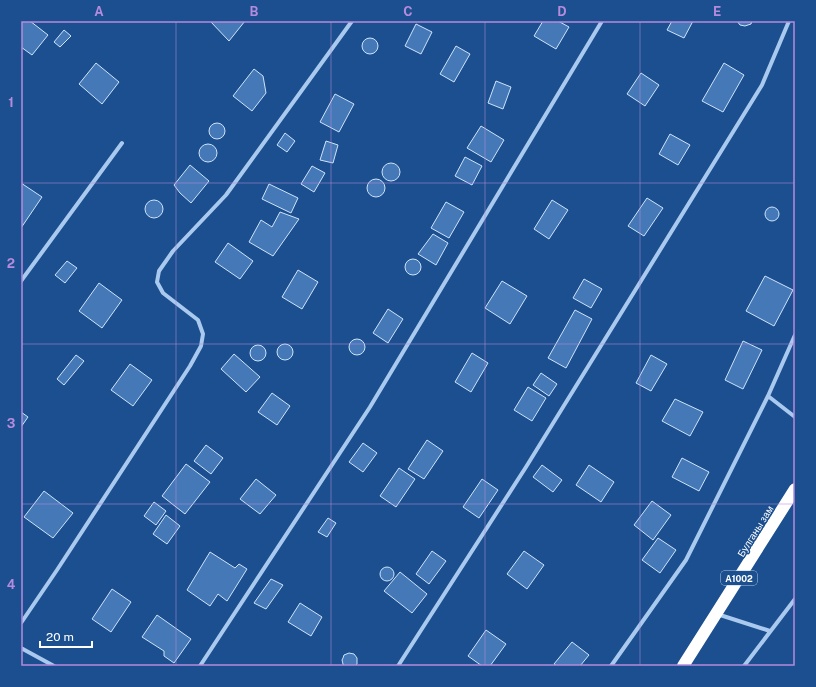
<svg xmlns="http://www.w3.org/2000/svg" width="816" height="687" font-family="'Public Sans',sans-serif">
	<rect width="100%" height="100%" fill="#1b4f8f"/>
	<!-- building -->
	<path fill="#4478b7" stroke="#cfe3fa" d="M 21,21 L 30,21 L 48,35 L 32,55 L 21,47 Z
		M 210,21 L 245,21 L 229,41 Z
		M 543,21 L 558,21 L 569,27 L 556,49 L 534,36 Z
		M 672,21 L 693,21 L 684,38 L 667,30 Z
		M 737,21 L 752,21 L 751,24 L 745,26 L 740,25 Z
		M 416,24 L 432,32 L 421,54 L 405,46 Z
		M 64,30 L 71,36 L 60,47 L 54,42 Z
		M362 46a8 8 0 1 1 16 0a8 8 0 1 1-16 0Z
		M 456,46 L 470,54 L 454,82 L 440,74 Z
		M 96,63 L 119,82 L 102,104 L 79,84 Z
		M 724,63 L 744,75 L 723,112 L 702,101 Z
		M 254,69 L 263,76 L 266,93 L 252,111 L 233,96 Z
		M 641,73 L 659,85 L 645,106 L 627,94 Z
		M 496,81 L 511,87 L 503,109 L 488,103 Z
		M 335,94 L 354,104 L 339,132 L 320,122 Z
		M209 131a8 8 0 1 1 16 0a8 8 0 1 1-16 0Z
		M 481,126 L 504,140 L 491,162 L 467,148 Z
		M 285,133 L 295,141 L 287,152 L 277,145 Z
		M 670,134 L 690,145 L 678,165 L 659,154 Z
		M 326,141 L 338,145 L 333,163 L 320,160 Z
		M199 153a9 9 0 1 1 18 0a9 9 0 1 1-18 0Z
		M 465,157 L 482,166 L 472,185 L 455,176 Z
		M382 172a9 9 0 1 1 18 0a9 9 0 1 1-18 0Z
		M 190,165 L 209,181 L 191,203 L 180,193 L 174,185 Z
		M 312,166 L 325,173 L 314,192 L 301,184 Z
		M367 188a9 9 0 1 1 18 0a9 9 0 1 1-18 0Z
		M 21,183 L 42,197 L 21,228 Z
		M 269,184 L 298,198 L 291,213 L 262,199 Z
		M 647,198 L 663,208 L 644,236 L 628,226 Z
		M 552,200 L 568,210 L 549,239 L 534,229 Z
		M145 209a9 9 0 1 1 18 0a9 9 0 1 1-18 0Z
		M 446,202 L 464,212 L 449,238 L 431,228 Z
		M765 214a7 7 0 1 1 14 0a7 7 0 1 1-14 0Z
		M 280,212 L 299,219 L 273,256 L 249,242 L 261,220 L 272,227 Z
		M 433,234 L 448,243 L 436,265 L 418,254 Z
		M 228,243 L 253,261 L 240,279 L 215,262 Z
		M405 267a8 8 0 1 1 16 0a8 8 0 1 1-16 0Z
		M 67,261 L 77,268 L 65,283 L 55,275 Z
		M 298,270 L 318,282 L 302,309 L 282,297 Z
		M 765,276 L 793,290 L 774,326 L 746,311 Z
		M 584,279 L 602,289 L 591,308 L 573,298 Z
		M 502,281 L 527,296 L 510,324 L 485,308 Z
		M 99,283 L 122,300 L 102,328 L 79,311 Z
		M 388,309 L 403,319 L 388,343 L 373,333 Z
		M 575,310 L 592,319 L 566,368 L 548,358 Z
		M349 347a8 8 0 1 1 16 0a8 8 0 1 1-16 0Z
		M 743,341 L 762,350 L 743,389 L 725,380 Z
		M277 352a8 8 0 1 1 16 0a8 8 0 1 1-16 0Z
		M250 353a8 8 0 1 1 16 0a8 8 0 1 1-16 0Z
		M 472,353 L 488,363 L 471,392 L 455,382 Z
		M 234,354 L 260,377 L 246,392 L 221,369 Z
		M 76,355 L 84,361 L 64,385 L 57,379 Z
		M 651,355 L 667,364 L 651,391 L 636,383 Z
		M 130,364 L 152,380 L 133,406 L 111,390 Z
		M 541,373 L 557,384 L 549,396 L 533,385 Z
		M 528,387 L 546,398 L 532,421 L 514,410 Z
		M 272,393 L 290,406 L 277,425 L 258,412 Z
		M 675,399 L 703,412 L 690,436 L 662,421 Z
		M 21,412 L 28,417 L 21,427 Z
		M 427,440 L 443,451 L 424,479 L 408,469 Z
		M 363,443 L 377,453 L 363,472 L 349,462 Z
		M 206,445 L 223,458 L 211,474 L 194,461 Z
		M 682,458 L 709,472 L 699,491 L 672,477 Z
		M 186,464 L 210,482 L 185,514 L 162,496 Z
		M 542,465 L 562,480 L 553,492 L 533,477 Z
		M 589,465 L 614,482 L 601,502 L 576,485 Z
		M 399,468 L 415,479 L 396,507 L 380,496 Z
		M 256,479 L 276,495 L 260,514 L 240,499 Z
		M 482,479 L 498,490 L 479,518 L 463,507 Z
		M 44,491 L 73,513 L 53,538 L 24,517 Z
		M 652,501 L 671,515 L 653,540 L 634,525 Z
		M 154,502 L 166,511 L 156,525 L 144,516 Z
		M 166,515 L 180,526 L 167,544 L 153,534 Z
		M 328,518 L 336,523 L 327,537 L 318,532 Z
		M 658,538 L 676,550 L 660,573 L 642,560 Z
		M 432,551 L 446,561 L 429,584 L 416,574 Z
		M 524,551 L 544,565 L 527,589 L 507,574 Z
		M 210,552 L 235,568 L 239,564 L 247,569 L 227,601 L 218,594 L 210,606 L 187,590 Z
		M380 574a7 7 0 1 1 14 0a7 7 0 1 1-14 0Z
		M 400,572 L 427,594 L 412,613 L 384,591 Z
		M 271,579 L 283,585 L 266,609 L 254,603 Z
		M 112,589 L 131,602 L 111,632 L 92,619 Z
		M 300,603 L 322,617 L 311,636 L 288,622 Z
		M 157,615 L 191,639 L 174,663 L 164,656 L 164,651 L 142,637 Z
		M 486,630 L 506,644 L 490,666 L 482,666 L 468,656 Z
		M 572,642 L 589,655 L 580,666 L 557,666 L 554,664 Z
		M 349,653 L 354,654 L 357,658 L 357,664 L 355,666 L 344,666 L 343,664 L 342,660 L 343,658 L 344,655 Z"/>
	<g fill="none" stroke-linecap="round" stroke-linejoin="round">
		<!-- street -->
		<path stroke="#a9c9ee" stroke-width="4" d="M 21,281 L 122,143
			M 768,396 L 795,417
			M 717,614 L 770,631
			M 21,623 L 57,570 L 190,366 L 201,346 L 203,334 L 198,320 L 163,293 L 157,282 L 159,271 L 173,251 L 226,195 L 352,21
			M 21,648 L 54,666
			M 200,666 L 370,407 L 602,21
			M 398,666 L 526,467 L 762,85 L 789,21
			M 611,666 L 686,560 L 768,396 L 795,335
			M 744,666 L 795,599"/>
		<!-- highway -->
		<path stroke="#fff" stroke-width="12" d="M 683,666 L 795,489"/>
	</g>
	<!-- grid -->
	<path fill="none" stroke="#b68bdc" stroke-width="1" stroke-opacity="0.55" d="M 176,21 L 176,666M 331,21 L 331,666M 485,21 L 485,666M 640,21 L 640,666M 21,183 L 795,183M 21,344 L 795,344M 21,504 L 795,504"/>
	<g text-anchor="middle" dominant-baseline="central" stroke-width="3" stroke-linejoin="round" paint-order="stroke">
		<!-- shield labels -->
		<rect fill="#1b4f8f" stroke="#bbcadd" stroke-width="1" x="721" y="571" width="36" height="14" rx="3"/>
		<g font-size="9" font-weight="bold" fill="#fff">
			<text x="739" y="578">A1002</text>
		</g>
		<!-- street labels -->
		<g font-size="10" fill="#fff" stroke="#1b4f8f">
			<text transform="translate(755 531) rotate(-58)">Булганы зам</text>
		</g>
	</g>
	<!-- border -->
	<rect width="816" height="687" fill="none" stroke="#1b4f8f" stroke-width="44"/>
	<!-- scale -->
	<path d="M40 641v6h52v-6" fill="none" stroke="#ffffff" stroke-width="2"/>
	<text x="46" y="641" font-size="12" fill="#ffffff" stroke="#1b4f8f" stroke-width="3" paint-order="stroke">20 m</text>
	<rect x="22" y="22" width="772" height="643" fill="none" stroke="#b68bdc" stroke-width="1.5"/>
	<g font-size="13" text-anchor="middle" font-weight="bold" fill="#b68bdc">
		<text x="99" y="16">A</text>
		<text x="254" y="16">B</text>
		<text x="408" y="16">C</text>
		<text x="562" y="16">D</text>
		<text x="717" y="16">E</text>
		<text x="11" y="107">1</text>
		<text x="11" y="268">2</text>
		<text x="11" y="428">3</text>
		<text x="11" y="589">4</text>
	</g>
</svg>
